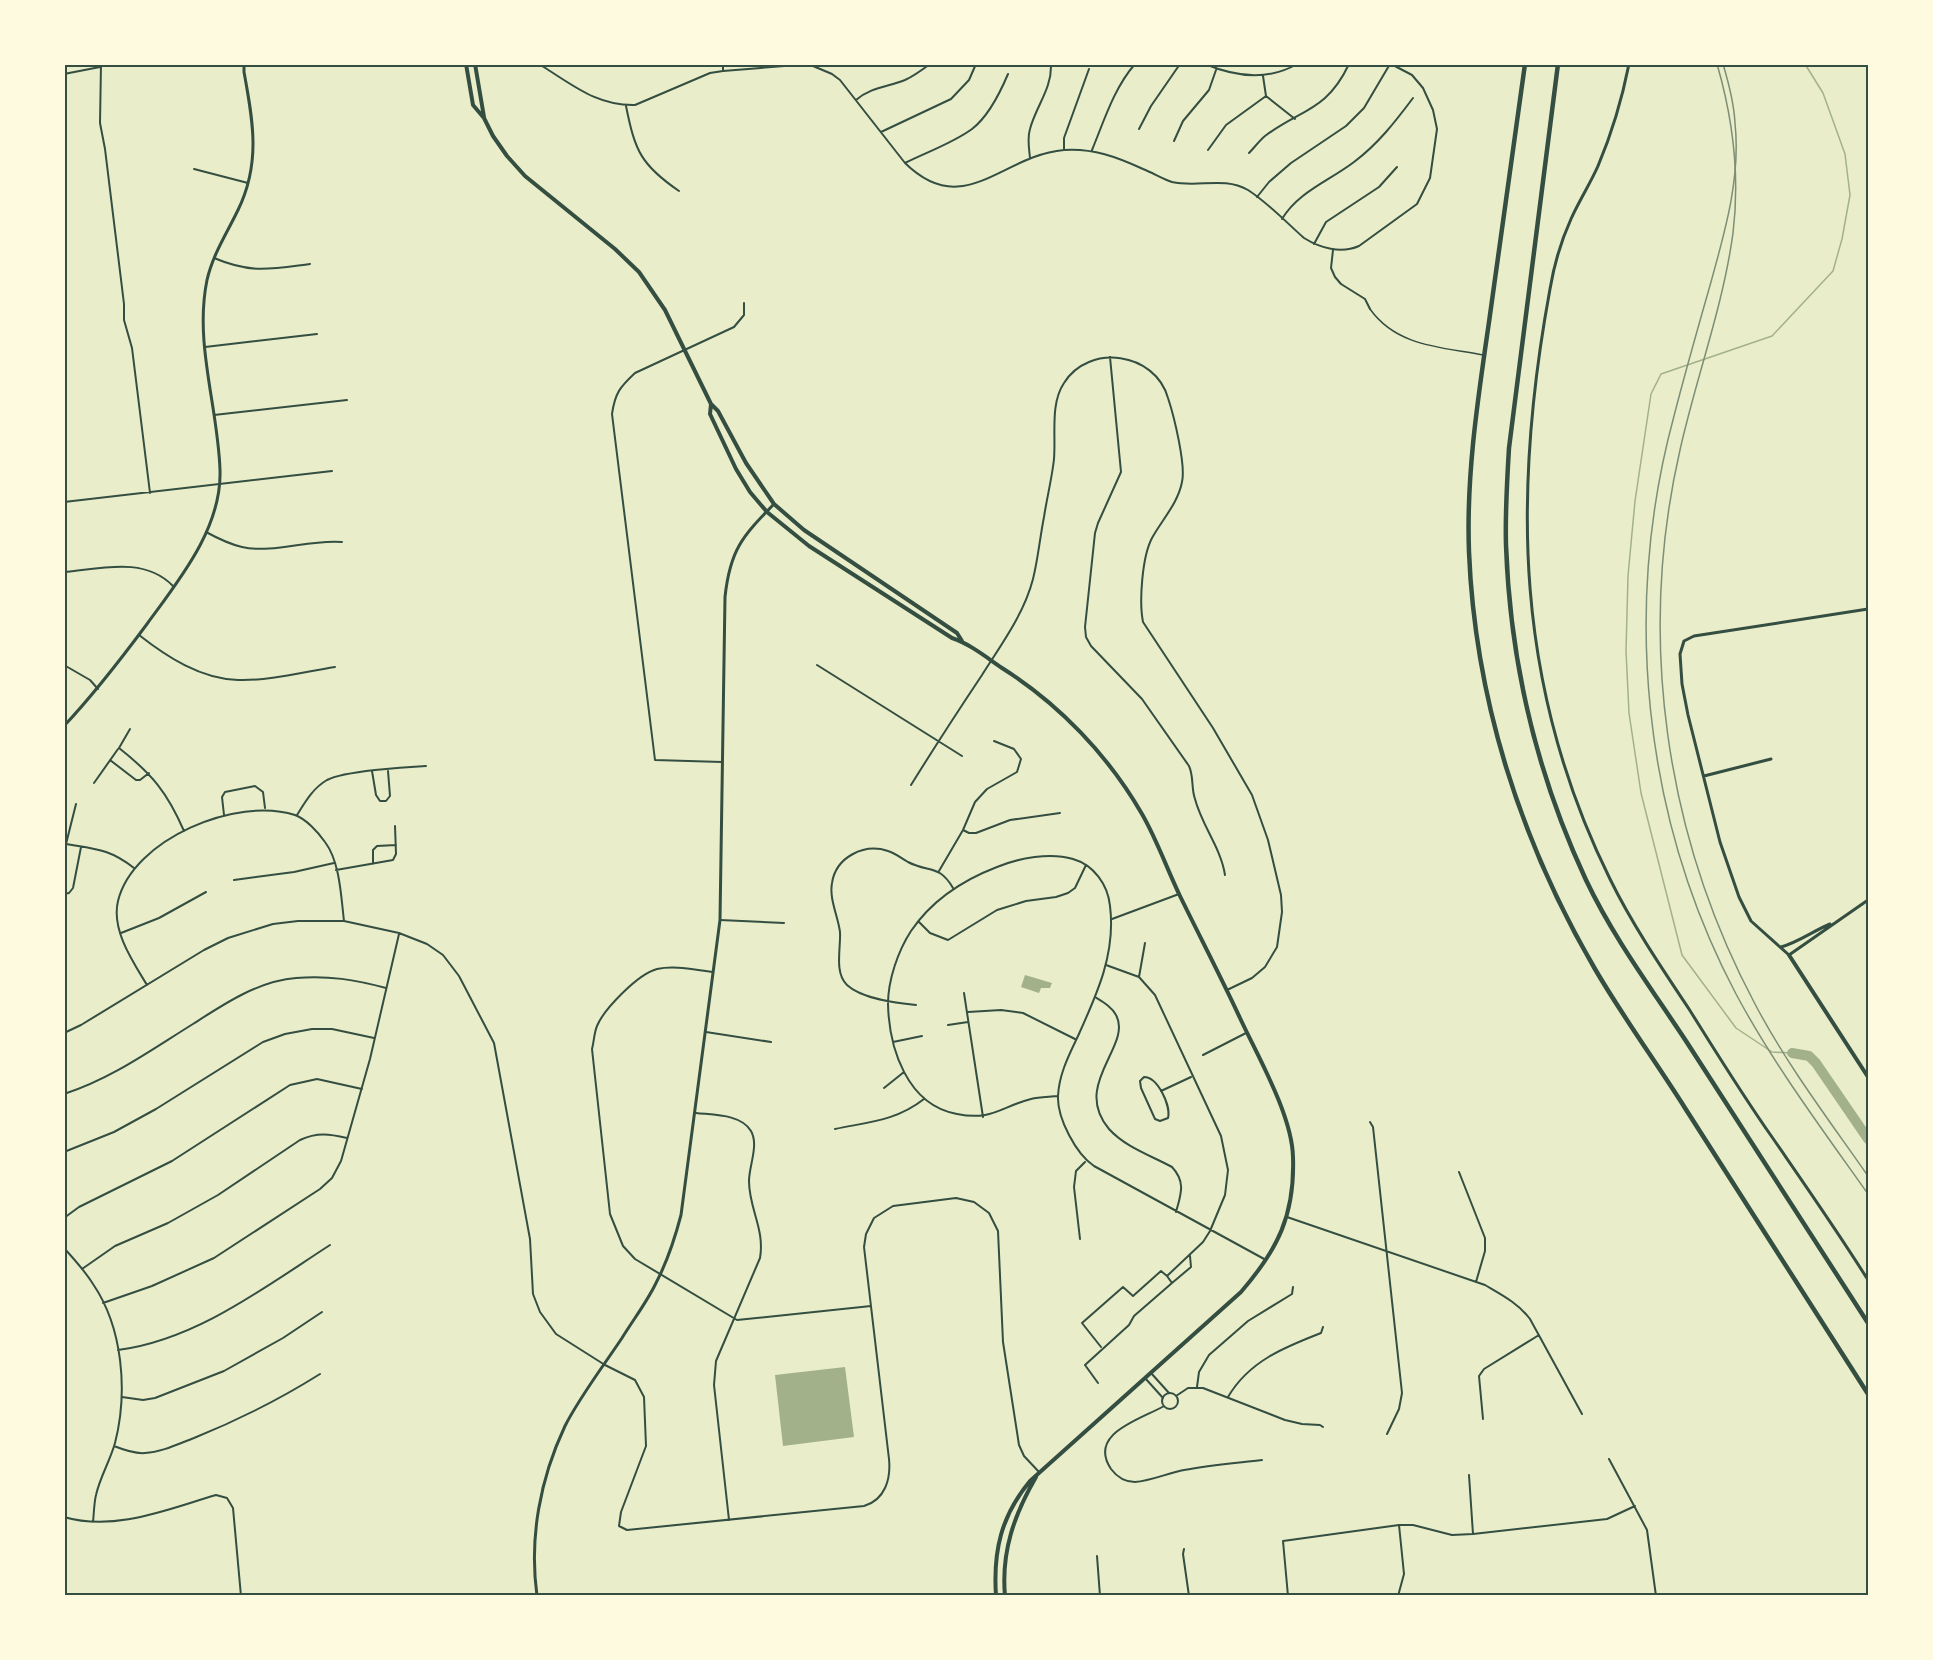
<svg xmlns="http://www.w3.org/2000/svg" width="1933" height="1660" font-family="Bitter,serif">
	<rect width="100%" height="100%" fill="#e9edc9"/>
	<!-- water -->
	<path fill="#a3b18a" d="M 1025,975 L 1052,983 L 1050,988 L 1041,988 L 1039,993 L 1021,987 Z
		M 845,1367 L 854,1437 L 783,1446 L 775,1375 Z"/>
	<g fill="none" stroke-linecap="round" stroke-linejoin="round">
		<!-- stream -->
		<path stroke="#a3b18a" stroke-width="1.5" d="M 1792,1053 L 1772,1052 L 1736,1028 L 1682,955 L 1641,793 L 1629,713 L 1626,651 L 1628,576 L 1635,501 L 1651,394 L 1661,374 L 1772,336 L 1833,271 L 1842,239 L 1850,195 L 1845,154 L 1823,93 L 1805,64"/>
		<!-- river -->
		<path stroke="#a3b18a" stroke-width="10" d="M 1792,1053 L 1809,1056 L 1816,1063 L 1868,1139"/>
		<!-- service -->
		<path stroke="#344e41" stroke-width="1.5" d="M 1370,309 C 1397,347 1442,347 1483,355"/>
		<!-- minor -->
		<path stroke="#344e41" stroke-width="2" d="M 101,64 L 100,123 L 105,149 L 124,304 L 124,320 L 132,348 L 150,493
			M 537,64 L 542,66 C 573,85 597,106 635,105 L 710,73 L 723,71 L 797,65 L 813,66 L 832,74 L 840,80 L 905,163 C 964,221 1002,155 1064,150 C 1093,148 1117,157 1143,169 C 1153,173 1163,179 1172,182 C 1199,188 1223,176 1248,190 C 1267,202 1287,223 1304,238 C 1320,248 1341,254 1359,246 L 1417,204 L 1430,178 L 1437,129 L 1433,110 L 1423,88 L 1412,75 L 1391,64
			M 1205,64 C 1236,77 1268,81 1297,64
			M 723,71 L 723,64
			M 64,74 L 100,67
			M 1263,76 L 1266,96 L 1295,119
			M 856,100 C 871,87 888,87 905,80 C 914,76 922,70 930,64
			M 626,106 C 635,151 641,165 679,191
			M 1139,129 L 1151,106 L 1180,64
			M 881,132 L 951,99 L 969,80 L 976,64
			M 1174,141 L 1183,121 L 1209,90 L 1216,70
			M 1064,150 L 1064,138 L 1089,69
			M 1092,150 C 1104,121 1114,88 1135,64
			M 1208,150 L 1226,125 L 1266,96
			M 1249,153 C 1254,148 1259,141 1265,136 C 1301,109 1327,111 1349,64
			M 1030,158 C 1029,148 1027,138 1030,129 C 1036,106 1052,89 1051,64
			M 905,163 C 927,152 953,143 972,129 C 989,116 1000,93 1008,74
			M 194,169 L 248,183
			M 1257,197 L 1269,182 L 1291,163 L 1346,126 L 1364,108 L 1390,64
			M 1282,219 C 1298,192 1329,181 1354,162 C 1378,144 1395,122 1413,98
			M 1314,244 L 1326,222 L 1379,187 L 1397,167
			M 1333,250 L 1331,268 L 1335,277 L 1341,284 L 1365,299 L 1370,309
			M 214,258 C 252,274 271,269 310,264
			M 205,347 L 317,334
			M 1110,357 L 1121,472 L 1098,523 L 1095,533 L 1085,627 L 1086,637 L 1091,646 L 1142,699 L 1189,766 C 1194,777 1191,788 1195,799 C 1202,826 1221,848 1225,875
			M 214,415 L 347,400
			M 64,502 L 332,471
			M 206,532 C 217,538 229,544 242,547 C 274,554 309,539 342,542
			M 64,572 C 100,569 144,556 173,586
			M 139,635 C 167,657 201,679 238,680 C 270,681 303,672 335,667
			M 64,665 L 90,680 L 98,689
			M 817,665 L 962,756
			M 130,729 L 119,748 C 152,774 167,792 184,831
			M 110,760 L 136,780 L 140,780 L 149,773
			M 722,762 L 655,760 L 612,414 C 615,393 620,387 635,373 L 734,327 L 744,315 L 744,303
			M 372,771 L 376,795 L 380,801 L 386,801 L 390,796 L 388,771
			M 94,783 L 118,749
			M 911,785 C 934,748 958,711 982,675 C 1001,645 1024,614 1033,579 C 1038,559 1040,537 1044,517 C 1047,497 1052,478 1054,459 C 1056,434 1050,404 1064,383 C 1089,343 1155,352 1168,398 C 1174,416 1186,465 1182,482 C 1178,503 1162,520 1152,538 C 1142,557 1139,602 1143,622 L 1213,728 L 1252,795 L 1268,840 L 1281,895 L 1282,912 L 1277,947 L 1265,967 L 1252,978 L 1227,990
			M 224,815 L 222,797 L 225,792 L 255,786 L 263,792 L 265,808
			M 297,815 C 305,802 313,788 327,780 C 344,771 405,767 426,766
			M 963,830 L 969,833 L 976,833 L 1010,820 L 1060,813
			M 66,844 L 76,804
			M 64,852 L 66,844 C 96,849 110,849 134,868
			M 373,864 L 373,850 L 377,846 L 396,845
			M 336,870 L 393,860 L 396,854 L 395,826
			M 939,871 L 963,830 L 975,802 L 987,789 L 1017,772 L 1021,759 L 1014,749 L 994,741
			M 234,880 L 294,872 L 334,863
			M 64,894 L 69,893 L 73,888 L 81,847
			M 1112,919 L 1179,894
			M 720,920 L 784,923
			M 919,922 L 930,933 L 948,940 L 997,910 L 1026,901 L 1056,897 L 1068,893 L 1075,888 L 1086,865
			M 121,933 L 159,918 L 206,892
			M 713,972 C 695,970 675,965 657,969 C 638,974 604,1009 597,1026 C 594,1033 594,1042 592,1049 L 610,1214 L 623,1246 L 635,1259 L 737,1320 L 871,1306
			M 1139,977 L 1145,943
			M 147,985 C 133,962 111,930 118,901 C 133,839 237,796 295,815 C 306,819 318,832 325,842 C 340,862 341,896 344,921
			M 964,993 L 983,1117
			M 1095,997 C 1103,1002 1112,1007 1116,1015 C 1133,1046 1071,1084 1109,1129 C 1125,1147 1152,1156 1172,1167 C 1186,1182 1181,1194 1176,1212
			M 916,1005 C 896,1003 862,999 847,985 C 834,973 841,948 840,932 C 838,916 829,899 832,883 C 836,857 864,843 888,851 C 895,853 901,858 908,862 C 929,873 939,864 953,888
			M 968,1012 L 1001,1010 L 1023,1013 L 1075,1039
			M 948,1025 L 968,1022
			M 706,1032 L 771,1042
			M 64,1033 L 81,1025 L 204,950 L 228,938 L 273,924 L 298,921 L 344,921 L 399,933 L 427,944 L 443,955 L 459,976 L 494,1043 L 530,1239 L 533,1294 L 540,1312 L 556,1334 L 605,1365 L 635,1380 L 644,1397 L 646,1446 L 621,1512 L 619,1526 L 627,1530 L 864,1506 C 885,1500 891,1479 889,1459 L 864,1247 L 866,1234 L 874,1218 L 893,1206 L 956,1198 L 974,1202 L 989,1213 L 998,1231 L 1003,1342 L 1019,1445 L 1024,1456 L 1039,1472
			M 893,1042 L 922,1036
			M 1203,1055 L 1246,1033
			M 1144,1077 C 1158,1077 1171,1106 1168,1118 L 1160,1121 L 1155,1119 L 1141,1088 L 1140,1081 Z
			M 884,1088 L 904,1072
			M 1161,1091 L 1191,1077
			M 64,1094 C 111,1079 151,1050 193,1024 C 224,1004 258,981 296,978 C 328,975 356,980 386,988
			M 1058,1096 C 1049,1097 1039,1097 1031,1099 C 1000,1107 992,1121 957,1114 C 907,1105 889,1048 888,1004 C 888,980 898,951 911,931 C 932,900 963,880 997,867 C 1019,858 1050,852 1073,859 C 1094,865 1108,885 1110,906 C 1116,953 1097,994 1078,1036 C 1069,1055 1059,1074 1058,1096 C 1057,1118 1076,1154 1094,1166 L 1266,1260
			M 696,1113 C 713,1115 741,1114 751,1131 C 759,1145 749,1166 749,1181 C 749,1209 765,1229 760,1258 L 716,1361 L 714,1385 L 729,1520
			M 1370,1122 L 1373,1127 L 1402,1393 L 1399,1409 L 1387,1434
			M 835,1129 C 868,1122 896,1121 924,1099
			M 64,1152 L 114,1132 L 156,1109 L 263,1042 L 285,1034 L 312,1029 L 332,1029 L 374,1038
			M 1459,1172 L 1485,1238 L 1485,1251 L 1476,1282
			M 1287,1217 L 1485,1285 C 1502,1295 1518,1303 1530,1319 L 1582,1414
			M 64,1218 L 79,1207 L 172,1161 L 290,1085 L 317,1079 L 362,1089
			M 1080,1239 L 1074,1187 L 1076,1171 L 1085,1162
			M 64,1248 C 74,1259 85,1271 93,1284 C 123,1328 128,1392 115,1443 C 110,1461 100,1477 96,1495 C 94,1503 94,1513 93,1522
			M 82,1269 L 115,1246 L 168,1223 L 218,1195 L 300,1140 C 317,1132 330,1134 347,1138
			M 1172,1283 L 1191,1267 L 1190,1256
			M 103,1303 L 152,1286 L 214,1258 L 320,1189 L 332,1178 L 341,1161 L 370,1059 L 399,934
			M 1101,1347 L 1082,1323 L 1123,1287 L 1133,1296 L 1161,1271 L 1167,1276
			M 118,1350 C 196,1340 265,1287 330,1245
			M 1151,1373 L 1169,1393
			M 1145,1378 L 1163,1398
			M 1098,1383 L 1085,1365 L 1129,1325 L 1134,1316 L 1172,1283 L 1167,1276 L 1203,1242 L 1210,1231 L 1225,1195 L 1228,1170 L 1221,1136 L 1155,995 L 1139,977 L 1106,965
			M 1197,1387 L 1199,1372 L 1209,1355 L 1248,1321 L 1292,1294 L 1293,1287
			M1162 1401a8 8 0 1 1 16 0a8 8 0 1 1-16 0Z
			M 1176,1396 L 1188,1388 L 1203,1388 L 1285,1420 L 1302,1424 L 1320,1425 L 1323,1427
			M 122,1397 L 143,1400 L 155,1398 L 224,1371 L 283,1338 L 322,1312
			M 1228,1397 C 1249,1361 1285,1347 1321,1333 L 1323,1327
			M 1164,1406 C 1142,1419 1087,1433 1111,1469 C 1117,1477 1125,1482 1135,1482 C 1151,1481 1168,1473 1184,1470 C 1209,1465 1236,1463 1262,1460
			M 1483,1419 L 1479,1376 L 1484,1369 L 1539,1335
			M 114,1446 C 124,1450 135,1454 145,1453 C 162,1452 178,1444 194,1438 C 241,1419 277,1401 320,1374
			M 1609,1459 L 1647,1530 L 1656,1596
			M 1469,1475 L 1473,1534
			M 64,1517 C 115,1532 168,1509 216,1495 L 227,1498 L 233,1508 L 241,1596
			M 1184,1549 L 1183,1554 L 1189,1596
			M 1097,1556 L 1100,1596
			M 1288,1596 L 1283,1541 L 1399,1525 L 1413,1525 L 1452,1535 L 1473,1534 L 1607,1519 L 1635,1506
			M 1398,1596 L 1404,1574 L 1399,1525"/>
		<!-- tertiary -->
		<path stroke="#344e41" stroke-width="3" d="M 1629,64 C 1622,99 1612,133 1598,166 C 1590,184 1579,201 1571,219 C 1561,241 1554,265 1550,289 C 1512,495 1515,687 1610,879 C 1632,924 1661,967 1689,1009 C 1716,1052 1743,1096 1772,1137 C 1805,1185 1838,1232 1868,1280
			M 1868,609 L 1694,636 L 1684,641 L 1680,654 L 1682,684 L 1688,715 L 1720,842 L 1739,897 L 1751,921 L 1789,955 L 1868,900
			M 64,726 C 94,694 121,659 147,624 C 179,580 222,528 220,470 C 218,407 194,343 207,280 C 213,254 227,233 238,210 C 261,163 253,121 244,72 L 244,64
			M 1704,776 L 1771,759
			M 1781,947 C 1799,942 1813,931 1830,924
			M 537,1596 C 529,1538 540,1479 565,1426 C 579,1398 604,1365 622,1338 C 633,1320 647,1302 656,1283 C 667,1262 675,1238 681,1215 L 720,920 L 725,597 C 730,550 742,537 774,504"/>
		<!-- secondary -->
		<path stroke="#344e41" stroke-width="4" d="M 466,64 L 473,105 L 484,118 L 493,136 L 507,156 L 525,176 L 615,249 L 639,272 L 665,310 L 711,404 L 718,411 L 746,463 L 774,504 L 804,530 L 957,633 L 962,641
			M 475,64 L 484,117
			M 711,404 L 710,414 L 736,469 L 750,492 L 767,512 L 809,546 L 952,638 C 970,644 986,657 1002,668 C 1059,704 1108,755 1142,814 C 1157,840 1167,869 1180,896 C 1200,937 1221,977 1240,1018 C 1258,1057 1292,1115 1293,1157 C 1295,1215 1278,1249 1241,1292 L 1030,1481 C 1001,1516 993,1551 996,1596
			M 1789,955 L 1868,1077
			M 1005,1596 C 1001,1552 1014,1515 1036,1477"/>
		<!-- motorway -->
		<path stroke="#344e41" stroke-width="4.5" d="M 1525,64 C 1513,150 1501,236 1489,322 C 1478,398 1466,475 1469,552 C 1475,700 1521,842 1595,969 C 1623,1017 1656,1062 1685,1108 C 1746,1204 1807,1299 1868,1394
			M 1558,64 L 1509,448 C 1507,481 1505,513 1506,545 C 1510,661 1537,775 1586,880 C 1613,937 1651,988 1686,1041 C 1747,1135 1808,1229 1868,1323"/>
		<!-- tram -->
		<path stroke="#7c8e77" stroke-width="1.5" d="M 1717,64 C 1733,119 1740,176 1733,233 C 1723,307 1696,378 1680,450 C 1637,637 1665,835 1755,1004 C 1787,1065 1829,1120 1868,1176"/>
		<!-- rail -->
		<path stroke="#7c8e77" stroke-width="1.5" d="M 1723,64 C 1729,84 1734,103 1735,123 C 1741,179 1724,235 1709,289 C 1697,331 1685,373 1674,416 C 1622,608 1643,818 1736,994 C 1774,1065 1822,1129 1868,1194"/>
	</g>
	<!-- border -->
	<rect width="1933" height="1660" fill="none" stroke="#fefae0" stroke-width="132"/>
	<rect x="66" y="66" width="1801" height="1528" fill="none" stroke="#344e41" stroke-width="2"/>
</svg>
